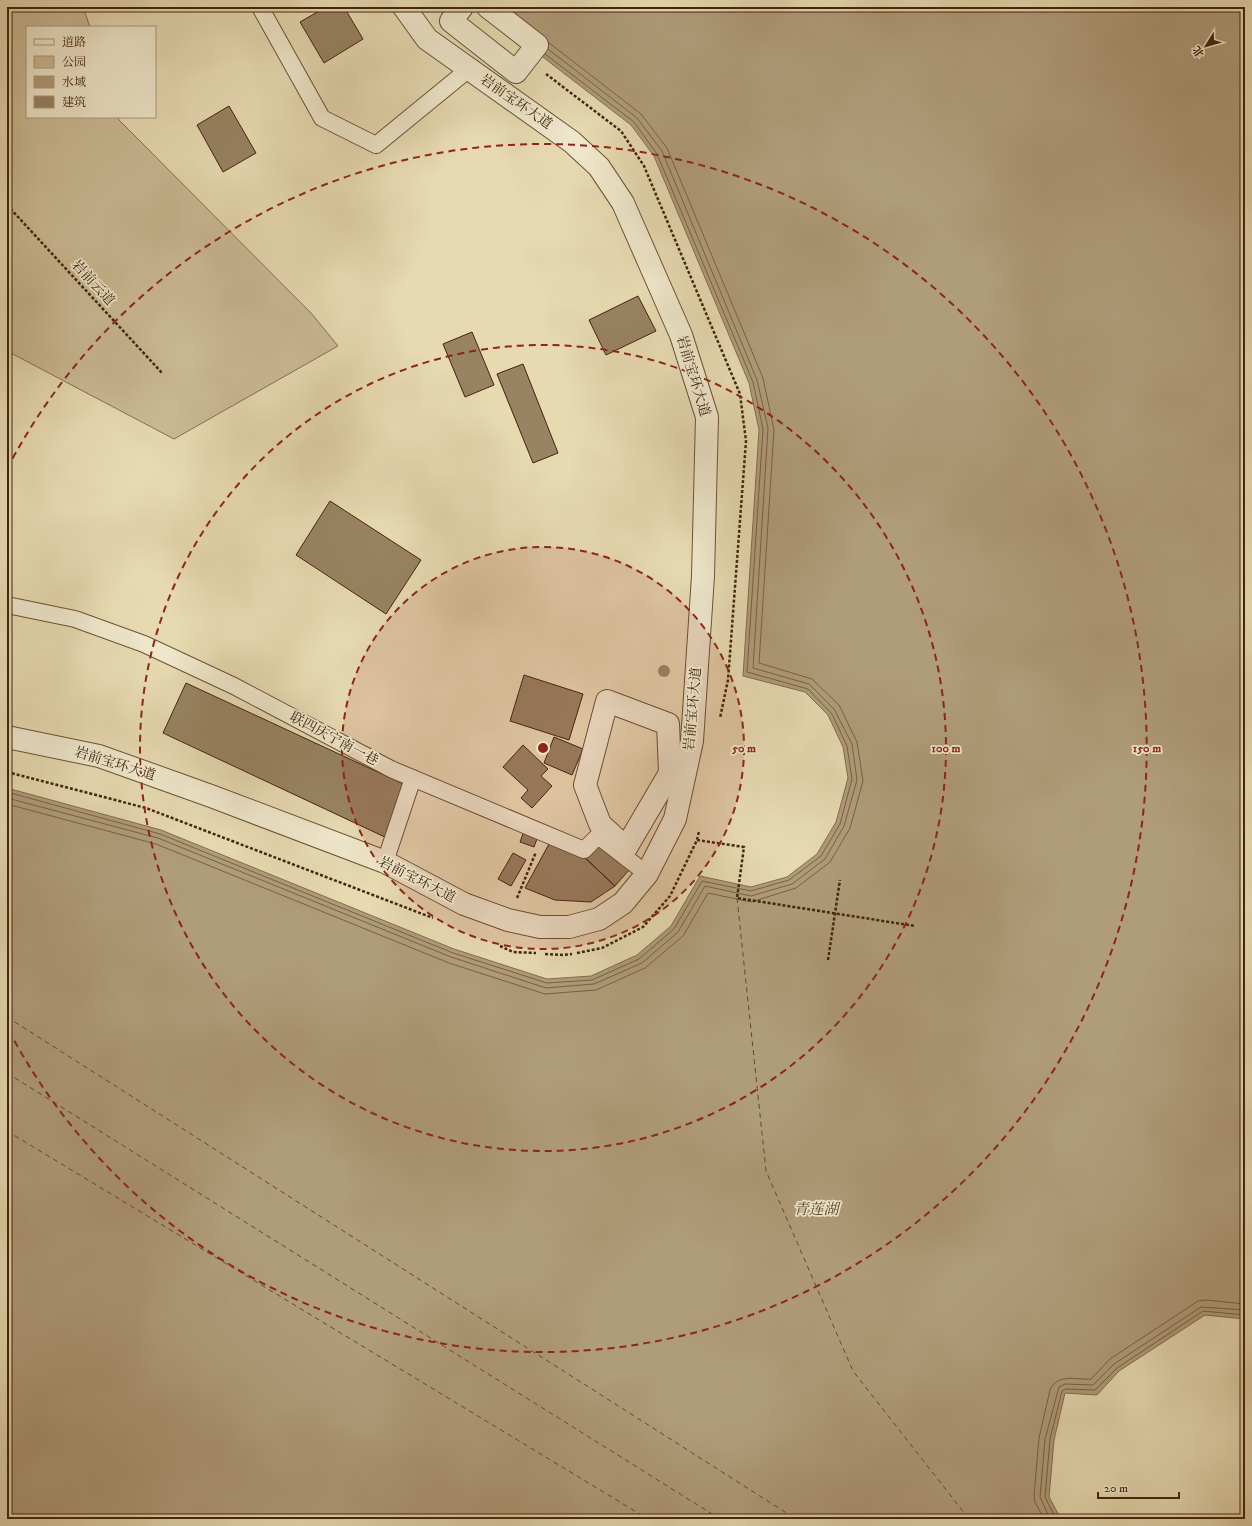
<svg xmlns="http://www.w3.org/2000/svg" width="1252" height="1526" font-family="'IM FELL DW Pica','Noto Serif SC',serif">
	<rect width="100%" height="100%" fill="#e7dab1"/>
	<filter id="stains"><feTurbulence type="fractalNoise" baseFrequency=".005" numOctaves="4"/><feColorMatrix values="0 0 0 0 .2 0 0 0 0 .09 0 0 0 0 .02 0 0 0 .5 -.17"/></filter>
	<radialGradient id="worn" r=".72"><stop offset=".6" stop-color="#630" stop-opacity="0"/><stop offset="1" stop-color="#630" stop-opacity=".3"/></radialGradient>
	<!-- green -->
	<path fill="#cbbb95" stroke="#867050" d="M 7,7 L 83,7 L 90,27 L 27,27 L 27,117 L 118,117 L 119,120 L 311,313 L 338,346 L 174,439 L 7,351 Z"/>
	<!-- water -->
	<path fill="#af9c79" stroke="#836c4d" d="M 478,7 L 1245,7 L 1245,1319 L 1205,1315 L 1119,1371 L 1097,1395 L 1065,1393 L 1054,1440 L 1049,1497 L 1061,1519 L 7,1519 L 7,788 L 161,830 L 454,949 L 547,979 L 591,976 L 637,955 L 671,926 L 700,876 L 751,887 L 787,877 L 817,854 L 836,822 L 848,778 L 843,747 L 828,715 L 805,692 L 743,676 L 759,430 L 749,383 L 654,156 L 631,125 Z"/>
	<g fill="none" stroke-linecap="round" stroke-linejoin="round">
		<!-- shore -->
		<path stroke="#786042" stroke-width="1" d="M 7,792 L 160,834 L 453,953 L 547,983 L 592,980 L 639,959 L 674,929 L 702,881 L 751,891 L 789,880 L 821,856 L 840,824 L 852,779 L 847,746 L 832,714 L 808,689 L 747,672 L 763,429 L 753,382 L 657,154 L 634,122 L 545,54
			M 7,798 L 158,838 L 451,957 L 546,988 L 594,984 L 642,963 L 678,932 L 705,886 L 751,896 L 792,884 L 825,859 L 844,826 L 857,780 L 852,744 L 834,709 L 809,684 L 753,668 L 768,428 L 757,380 L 662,151 L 637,118 L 548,49
			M 7,804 L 156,844 L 449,963 L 545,994 L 596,990 L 645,968 L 683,936 L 708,893 L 751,902 L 796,888 L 830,862 L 850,828 L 863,781 L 857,742 L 839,705 L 812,679 L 759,663 L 774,430 L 763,378 L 667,148 L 641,114 L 548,42
			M 1044,1519 L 1035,1502 L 1034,1496 L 1039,1438 L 1050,1390 C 1057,1373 1077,1380 1091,1379 L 1110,1359 L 1198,1301 L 1206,1300 L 1245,1304
			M 1050,1519 L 1040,1497 L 1045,1439 L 1059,1387 L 1065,1384 L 1093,1385 L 1114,1364 L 1201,1307 L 1245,1310
			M 1056,1519 L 1045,1497 L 1050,1439 L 1062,1391 L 1066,1389 L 1095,1390 L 1117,1368 L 1203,1311 L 1245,1315"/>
		<!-- ferry -->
		<path stroke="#63482d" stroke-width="1" stroke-dasharray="5 4" stroke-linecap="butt" d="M 737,898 L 766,1171 L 853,1371 L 969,1519
			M 7,1017 L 796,1519
			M 7,1073 L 720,1519
			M 7,1131 L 648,1519"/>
	</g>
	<!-- building -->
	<path fill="#988362" stroke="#42240c" d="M 326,7 L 344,7 L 363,39 L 324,63 L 300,22 Z
		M 229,106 L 256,153 L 223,172 L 197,125 Z
		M 638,296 L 656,331 L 606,355 L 589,320 Z
		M 472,332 L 494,385 L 465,397 L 443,344 Z
		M 523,364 L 558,453 L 533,463 L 497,374 Z
		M 330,501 L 421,560 L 386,614 L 296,555 Z
		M 524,675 L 583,694 L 569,740 L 510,721 Z
		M 186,683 L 410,787 L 387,838 L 163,733 Z
		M 554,737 L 583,749 L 572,775 L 544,763 Z
		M 523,745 L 548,769 L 541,776 L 552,786 L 532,808 L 521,798 L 528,790 L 503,767 Z
		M 524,831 L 538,836 L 534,847 L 520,842 Z
		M 598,839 L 629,870 L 615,886 L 583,856 Z
		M 549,844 L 583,856 L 615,886 L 591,902 L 555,900 L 525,888 Z
		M 513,853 L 526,860 L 511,886 L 498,879 Z"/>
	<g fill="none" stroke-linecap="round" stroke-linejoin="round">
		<!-- service casing -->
		<g stroke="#6b5235" stroke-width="18">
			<path id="service" d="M 260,7 L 322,118 L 376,145 L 469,69
				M 7,605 L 75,619 L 144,644 L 234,686 L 391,769 L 584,850 L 598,836 L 647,874
				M 385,862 L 413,778"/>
		</g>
		<!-- pedestrian casing -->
		<g stroke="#6b5235" stroke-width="24">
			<path id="pedestrian" d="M 462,7 L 451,21 L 516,72 L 537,45 L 488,7
				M 607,701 L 668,724 L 670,773 L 626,848 L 600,824 L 585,785 Z"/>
		</g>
		<!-- minor casing -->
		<g stroke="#6b5235" stroke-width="24">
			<path id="minor" d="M 7,737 L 99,756 L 211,796 L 385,862 L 464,904 L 508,920 L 540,927 L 569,927 L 599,919 L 623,903 L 647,874 L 675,819 L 692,741 L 703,576 L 707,417 L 681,335 L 623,203 L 599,167 L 572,142 L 427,39 L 404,7"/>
		</g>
		<!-- path -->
		<path stroke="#42240c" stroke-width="2.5" stroke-dasharray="3 2" stroke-linecap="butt" d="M 546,74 L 621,131 L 644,166 L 740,394 L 746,441 L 728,680 L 720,718
			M 7,205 L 163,374
			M 7,772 L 146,808 L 433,918
			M 697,840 L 744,847 L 737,898 L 915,926
			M 517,898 L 536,852
			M 500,946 L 513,952 L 536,953
			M 577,953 L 602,948 L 643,927 L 670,896 L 697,840 L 699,831
			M 545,954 L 563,955 L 572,954
			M 828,960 L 840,880"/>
		<!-- service -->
		<use href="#service" stroke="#efe7cc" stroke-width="16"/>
		<!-- pedestrian -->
		<use href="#pedestrian" stroke="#efe7cc" stroke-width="22"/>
		<!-- minor -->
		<use href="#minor" stroke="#efe7cc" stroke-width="22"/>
	</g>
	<!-- trees -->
	<circle fill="#9f8b69" cx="664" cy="671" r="6"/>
	<!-- distance rings -->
	<circle cx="543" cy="748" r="201" fill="#8f2418" fill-opacity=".12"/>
	<g fill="none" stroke="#8f2418" stroke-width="2" stroke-dasharray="7 5">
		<circle cx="543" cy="748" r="201"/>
		<circle cx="543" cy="748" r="403"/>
		<path d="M7 469A604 604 0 1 1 7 1027"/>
	</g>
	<g text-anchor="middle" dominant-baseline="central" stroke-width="3.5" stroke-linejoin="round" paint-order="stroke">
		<!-- street labels -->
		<g font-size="14" fill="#42240c" stroke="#efe7cc">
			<text transform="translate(516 102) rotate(35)">岩前宝环大道</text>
			<text transform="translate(93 283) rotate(47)">岩前云道</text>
			<text transform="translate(693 376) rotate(73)">岩前宝环大道</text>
			<text transform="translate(693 709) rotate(-85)">岩前宝环大道</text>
			<text transform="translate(334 739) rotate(28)">联四庆宁南一巷</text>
			<text transform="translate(115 764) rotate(17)">岩前宝环大道</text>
			<text transform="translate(417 880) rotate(27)">岩前宝环大道</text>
		</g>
		<!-- water labels -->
		<g font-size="15" font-style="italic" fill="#63482d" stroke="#efe7cc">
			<text x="816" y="1209">青莲湖</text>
		</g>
	</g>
	<circle cx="543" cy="748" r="6" fill="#8f2418" stroke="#efe7cc" stroke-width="2"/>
	<g font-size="12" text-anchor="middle" font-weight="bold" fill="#8f2418" stroke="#efe7cc" stroke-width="3.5" stroke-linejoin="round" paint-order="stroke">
		<text x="744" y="752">50 m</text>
		<text x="946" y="752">100 m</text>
		<text x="1147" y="752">150 m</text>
	</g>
	<!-- margin -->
	<rect width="1252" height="1526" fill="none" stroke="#e7dab1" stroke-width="24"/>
	<rect x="8" y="8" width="1236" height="1510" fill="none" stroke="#42240c" stroke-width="2"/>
	<rect x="12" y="12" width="1228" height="1502" fill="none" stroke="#42240c"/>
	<!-- legend -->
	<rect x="26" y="26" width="130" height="92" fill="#efe7cc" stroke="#aa997f"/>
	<rect x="34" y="39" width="20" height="6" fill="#efe7cc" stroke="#aa997f"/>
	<text x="62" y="46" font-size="12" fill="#42240c">道路</text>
	<rect x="34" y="56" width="20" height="12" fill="#cbbb95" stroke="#aa997f"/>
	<text x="62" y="66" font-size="12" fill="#42240c">公园</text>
	<rect x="34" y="76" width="20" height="12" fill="#af9c79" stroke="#aa997f"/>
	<text x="62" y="86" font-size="12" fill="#42240c">水域</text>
	<rect x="34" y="96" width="20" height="12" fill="#988362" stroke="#aa997f"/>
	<text x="62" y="106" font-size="12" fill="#42240c">建筑</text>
	<!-- north arrow -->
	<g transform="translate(1206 46) rotate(233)" stroke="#efe7cc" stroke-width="3" paint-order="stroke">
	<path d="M0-3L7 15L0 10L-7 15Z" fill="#42240c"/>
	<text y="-6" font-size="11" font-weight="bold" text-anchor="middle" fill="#42240c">北</text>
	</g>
	<!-- scale -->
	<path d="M1098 1492v6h81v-6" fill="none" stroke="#42240c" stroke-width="2"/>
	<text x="1104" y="1492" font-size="12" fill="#42240c" stroke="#efe7cc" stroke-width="3" paint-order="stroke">20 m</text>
	<rect width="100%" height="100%" filter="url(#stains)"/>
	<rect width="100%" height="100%" fill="url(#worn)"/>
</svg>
